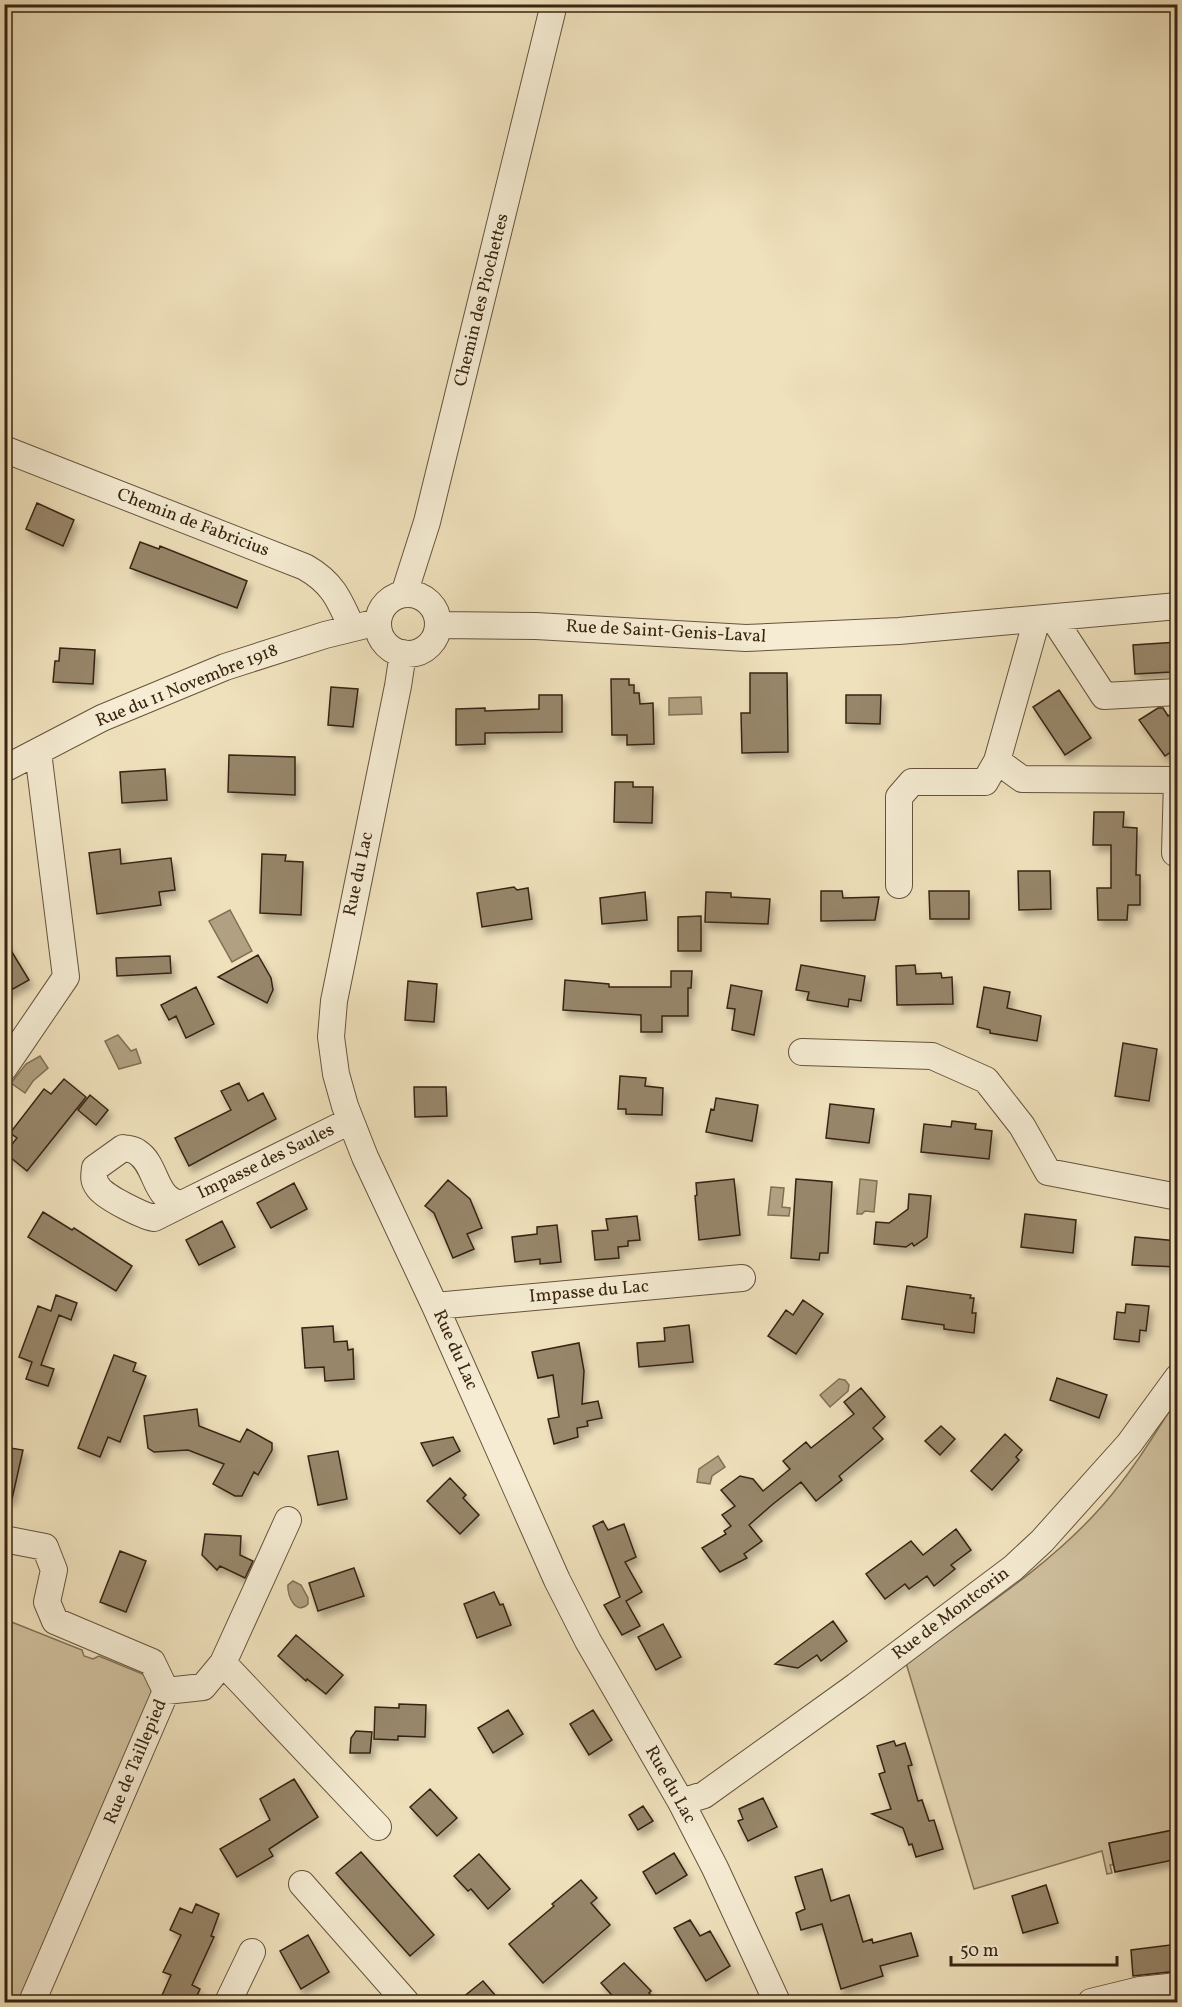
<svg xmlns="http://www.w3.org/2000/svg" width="1182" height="2007" font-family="Vollkorn,serif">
	<defs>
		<filter id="shadow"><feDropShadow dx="3.5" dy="6" stdDeviation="3" flood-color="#0004"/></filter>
	</defs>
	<rect width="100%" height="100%" fill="#efe1bc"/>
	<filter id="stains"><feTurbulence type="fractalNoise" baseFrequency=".00333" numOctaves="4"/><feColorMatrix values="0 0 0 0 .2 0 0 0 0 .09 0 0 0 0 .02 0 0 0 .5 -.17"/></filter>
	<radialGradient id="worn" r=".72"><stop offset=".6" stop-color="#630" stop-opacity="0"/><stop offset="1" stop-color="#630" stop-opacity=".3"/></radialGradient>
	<!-- green -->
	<path fill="#d0c19f" stroke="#847258" stroke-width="1.5" d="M 1177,1399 L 1177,1829 L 1109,1843 L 1114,1865 L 1110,1865 L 1112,1873 L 1107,1874 L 1102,1851 L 974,1889 L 906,1663 C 973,1614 1048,1568 1103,1505 C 1132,1472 1154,1435 1177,1399 Z
		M 4,1619 L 82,1650 L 84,1656 L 93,1659 L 99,1656 L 145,1675 L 153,1693 L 22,2002 L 4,2002 Z"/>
	<!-- water -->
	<path fill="#b1a182" stroke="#816f55" stroke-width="1.5" d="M 701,697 L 702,714 L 669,715 L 669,698 Z
		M 230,910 L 252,951 L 232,962 L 209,921 Z
		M 118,1035 L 131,1051 L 136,1049 L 141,1063 L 119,1069 L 105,1041 Z
		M 40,1056 L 48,1068 L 33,1081 L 25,1093 L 11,1083 L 26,1064 Z
		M 860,1179 L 877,1181 L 874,1212 L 865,1211 L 862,1214 L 857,1214 Z
		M 771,1187 L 784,1188 L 782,1207 L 790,1208 L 789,1216 L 768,1215 Z
		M 839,1379 L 845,1380 L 849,1385 L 848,1391 L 830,1407 L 820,1395 Z
		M 718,1456 L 725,1467 L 712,1476 L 710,1484 L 697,1482 L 699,1469 Z
		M 293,1581 L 301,1585 L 308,1598 L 308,1604 C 296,1616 287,1596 288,1585 Z"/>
	<!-- building -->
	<path fill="#97866a" stroke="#382412" stroke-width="1.5" filter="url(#shadow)" d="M 37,503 L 74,520 L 63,546 L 26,529 Z
		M 140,542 L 159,549 L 160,546 L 247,581 L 237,608 L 130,568 Z
		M 1178,642 L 1178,664 L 1170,665 L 1171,672 L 1135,674 L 1133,645 Z
		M 60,648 L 95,650 L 93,684 L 53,682 L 55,661 L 59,661 Z
		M 750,673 L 787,673 L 788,752 L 742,753 L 741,713 L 750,713 Z
		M 611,679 L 629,679 L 629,685 L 634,685 L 634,693 L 639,693 L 640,704 L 653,703 L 654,744 L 627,745 L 627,735 L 612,735 Z
		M 331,687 L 358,689 L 353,727 L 328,725 Z
		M 1059,690 L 1091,738 L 1065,755 L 1033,707 Z
		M 539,695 L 562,695 L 562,732 L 485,733 L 485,744 L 456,745 L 456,709 L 485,708 L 485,711 L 539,709 Z
		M 846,695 L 881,695 L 880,724 L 846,723 Z
		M 1158,708 L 1163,708 L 1168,716 L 1178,710 L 1178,747 L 1165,756 L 1139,720 Z
		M 229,755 L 295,757 L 295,795 L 228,792 Z
		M 165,769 L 167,800 L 122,803 L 120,772 Z
		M 615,782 L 633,782 L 633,787 L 653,787 L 652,823 L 614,822 Z
		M 1094,812 L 1124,812 L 1123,827 L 1137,828 L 1136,875 L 1140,875 L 1140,905 L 1128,905 L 1127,920 L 1098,920 L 1097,888 L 1111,888 L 1111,845 L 1093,845 Z
		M 120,849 L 121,864 L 171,858 L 175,890 L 159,892 L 161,905 L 97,914 L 89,853 Z
		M 262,854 L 286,855 L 285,861 L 303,862 L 301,915 L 260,913 Z
		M 1018,871 L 1050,871 L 1051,909 L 1019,910 Z
		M 514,887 L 517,890 L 528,888 L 532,919 L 482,927 L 477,893 Z
		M 821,891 L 842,891 L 843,898 L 879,897 L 875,920 L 821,921 Z
		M 929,891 L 969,891 L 969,919 L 930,919 Z
		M 645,892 L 647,920 L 602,924 L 600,898 Z
		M 706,892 L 731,893 L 731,897 L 770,899 L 768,924 L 705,922 Z
		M 701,916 L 701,951 L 678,951 L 678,917 Z
		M 4,939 L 29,980 L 4,994 Z
		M 258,955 L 271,978 L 273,990 L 267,1003 L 218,977 Z
		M 170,956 L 171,973 L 117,976 L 116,958 Z
		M 801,965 L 865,976 L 861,1001 L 849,999 L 848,1007 L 807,1000 L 809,992 L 796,990 Z
		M 915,965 L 916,974 L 941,973 L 942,978 L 952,977 L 953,1004 L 897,1005 L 896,966 Z
		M 671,971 L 692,971 L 691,988 L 688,988 L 688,1016 L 662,1016 L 662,1032 L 641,1032 L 641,1015 L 563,1010 L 565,980 L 609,984 L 609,987 L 671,987 Z
		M 408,981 L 437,984 L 434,1022 L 405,1020 Z
		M 731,985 L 762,991 L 754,1035 L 732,1030 L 735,1009 L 727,1008 Z
		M 196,987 L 214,1024 L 186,1038 L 176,1016 L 169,1020 L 161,1005 Z
		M 984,987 L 1010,992 L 1007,1008 L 1041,1016 L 1037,1041 L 990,1033 L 990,1030 L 977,1027 Z
		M 1123,1043 L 1157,1049 L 1149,1101 L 1115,1096 Z
		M 620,1076 L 646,1078 L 645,1086 L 663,1088 L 662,1115 L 626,1114 L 626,1109 L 618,1109 Z
		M 64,1079 L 86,1097 L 27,1171 L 5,1153 L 17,1138 L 10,1133 L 44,1089 L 51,1094 Z
		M 239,1083 L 248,1101 L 263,1093 L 276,1119 L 189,1166 L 175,1138 L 231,1110 L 221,1091 Z
		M 414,1087 L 446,1087 L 447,1116 L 415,1117 Z
		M 90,1095 L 108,1110 L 96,1125 L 78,1110 Z
		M 716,1098 L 758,1105 L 752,1141 L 706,1132 L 711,1109 L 714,1110 Z
		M 830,1104 L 874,1109 L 869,1143 L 826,1138 Z
		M 952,1121 L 976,1124 L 975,1129 L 992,1131 L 989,1159 L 921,1152 L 924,1124 L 951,1127 Z
		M 734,1179 L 740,1235 L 699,1240 L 695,1196 L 697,1195 L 696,1183 Z
		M 796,1179 L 832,1182 L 828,1253 L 820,1253 L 819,1260 L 791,1258 Z
		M 448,1180 L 470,1199 L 482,1228 L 467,1234 L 474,1249 L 453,1258 L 434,1213 L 425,1206 Z
		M 294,1183 L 307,1209 L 271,1228 L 257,1203 Z
		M 909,1194 L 931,1196 L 927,1237 L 914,1246 L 912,1243 L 906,1247 L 874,1244 L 876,1222 L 889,1223 L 908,1209 Z
		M 43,1212 L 72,1230 L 74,1228 L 132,1266 L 116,1291 L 28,1237 Z
		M 1025,1214 L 1076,1220 L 1073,1253 L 1021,1247 Z
		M 637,1216 L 640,1240 L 628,1241 L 628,1246 L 618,1247 L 619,1258 L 595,1260 L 592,1231 L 608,1230 L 606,1219 Z
		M 222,1221 L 235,1247 L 199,1265 L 186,1240 Z
		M 557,1225 L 561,1262 L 540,1264 L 540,1259 L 515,1262 L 512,1237 L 537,1234 L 537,1227 Z
		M 1135,1237 L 1178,1241 L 1178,1267 L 1132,1265 Z
		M 907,1286 L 971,1295 L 970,1298 L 974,1298 L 972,1313 L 976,1313 L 974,1333 L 944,1329 L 944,1325 L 902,1319 Z
		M 56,1295 L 77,1303 L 71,1320 L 59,1315 L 41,1365 L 54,1369 L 48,1386 L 26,1379 L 32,1362 L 19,1357 L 38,1306 L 51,1311 Z
		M 803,1300 L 823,1314 L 796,1354 L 768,1336 L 786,1310 L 793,1315 Z
		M 1126,1304 L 1149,1306 L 1146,1331 L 1140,1330 L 1139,1342 L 1114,1339 L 1117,1312 L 1125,1313 Z
		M 689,1325 L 693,1362 L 639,1367 L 637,1343 L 665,1341 L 664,1328 Z
		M 333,1326 L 334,1342 L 347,1341 L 348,1350 L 353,1349 L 354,1379 L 325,1381 L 324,1367 L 305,1368 L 302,1328 Z
		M 579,1343 L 584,1371 L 582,1404 L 598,1401 L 602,1418 L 587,1421 L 588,1426 L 577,1428 L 578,1437 L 554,1444 L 548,1419 L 559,1417 L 553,1375 L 538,1378 L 532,1352 Z
		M 114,1355 L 136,1363 L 133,1371 L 146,1376 L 120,1442 L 108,1437 L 100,1457 L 78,1448 Z
		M 1057,1378 L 1107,1395 L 1099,1418 L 1050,1400 Z
		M 861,1388 L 885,1417 L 873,1428 L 883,1439 L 839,1476 L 842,1480 L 816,1501 L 801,1482 L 773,1504 L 749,1525 L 762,1541 L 744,1554 L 747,1558 L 720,1572 L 702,1548 L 726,1534 L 724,1531 L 731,1526 L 722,1515 L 735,1506 L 721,1490 L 740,1476 L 753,1479 L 763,1491 L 790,1469 L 783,1461 L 806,1442 L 811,1448 L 854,1414 L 844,1402 Z
		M 197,1409 L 199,1426 L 240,1442 L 247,1429 L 272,1443 L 272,1450 L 258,1475 L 254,1472 L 242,1496 L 235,1496 L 213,1484 L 224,1464 L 188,1450 L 154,1452 L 148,1448 L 144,1416 Z
		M 941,1426 L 955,1439 L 940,1455 L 925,1441 Z
		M 1005,1434 L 1022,1450 L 1016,1457 L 1019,1460 L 992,1490 L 971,1471 Z
		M 453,1437 L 460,1451 L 433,1466 L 421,1443 Z
		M 4,1447 L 23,1450 L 12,1499 L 4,1499 Z
		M 338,1451 L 347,1499 L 318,1505 L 308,1456 Z
		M 450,1478 L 466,1495 L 463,1498 L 479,1515 L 460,1534 L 427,1501 Z
		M 603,1521 L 608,1530 L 624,1524 L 636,1557 L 625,1562 L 642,1592 L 626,1601 L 640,1626 L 622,1635 L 604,1605 L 620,1597 L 593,1526 Z
		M 956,1529 L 971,1550 L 951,1565 L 955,1569 L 934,1586 L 927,1576 L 909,1589 L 905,1584 L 885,1599 L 866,1574 L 911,1541 L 923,1555 Z
		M 205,1534 L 241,1536 L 240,1555 L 253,1561 L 245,1578 L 220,1566 L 217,1570 L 202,1555 Z
		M 120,1551 L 146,1561 L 126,1612 L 100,1602 Z
		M 354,1568 L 364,1596 L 318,1611 L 309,1583 Z
		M 494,1592 L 500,1605 L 503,1604 L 511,1625 L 477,1638 L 464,1604 Z
		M 833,1621 L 847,1641 L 821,1661 L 817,1655 L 798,1668 L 775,1664 Z
		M 663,1624 L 681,1657 L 656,1670 L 638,1637 Z
		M 296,1635 L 343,1675 L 326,1694 L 307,1679 L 306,1681 L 278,1656 Z
		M 399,1704 L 426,1705 L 425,1737 L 398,1736 L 398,1740 L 374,1739 L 375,1707 L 399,1708 Z
		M 508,1710 L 523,1734 L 493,1753 L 478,1728 Z
		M 593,1710 L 612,1740 L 589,1755 L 570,1724 Z
		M 356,1731 L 372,1732 L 370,1753 L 350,1753 L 351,1738 Z
		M 894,1741 L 896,1746 L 905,1743 L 912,1765 L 908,1766 L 918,1801 L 922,1800 L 929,1821 L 934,1820 L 943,1849 L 916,1857 L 912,1844 L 909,1845 L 903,1828 L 872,1814 L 891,1809 L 879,1774 L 885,1772 L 877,1746 Z
		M 294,1779 L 318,1817 L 269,1849 L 273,1856 L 237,1877 L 220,1849 L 270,1820 L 260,1799 Z
		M 430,1789 L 457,1818 L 437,1836 L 410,1807 Z
		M 763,1798 L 777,1827 L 748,1841 L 738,1821 L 743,1819 L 739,1809 Z
		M 643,1806 L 653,1821 L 638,1830 L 629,1815 Z
		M 1178,1829 L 1178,1859 L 1115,1872 L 1109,1843 Z
		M 361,1852 L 434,1935 L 410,1956 L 336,1873 Z
		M 674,1853 L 687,1875 L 656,1894 L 643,1872 Z
		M 479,1854 L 510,1889 L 488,1909 L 471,1889 L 468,1891 L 454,1876 Z
		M 822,1869 L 831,1901 L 849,1895 L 863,1942 L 872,1939 L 873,1943 L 911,1933 L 918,1956 L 880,1966 L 883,1976 L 841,1989 L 822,1924 L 801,1930 L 796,1913 L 805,1909 L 795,1877 Z
		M 581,1880 L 597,1898 L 591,1903 L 610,1925 L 543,1983 L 509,1944 L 554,1906 L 552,1904 Z
		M 1046,1885 L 1058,1923 L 1023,1933 L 1012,1896 Z
		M 196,1904 L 219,1914 L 211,1936 L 214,1937 L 192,1985 L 200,1989 L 194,2002 L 159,2002 L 171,1975 L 163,1972 L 181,1935 L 170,1930 L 180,1908 L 192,1913 Z
		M 690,1920 L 700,1936 L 710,1931 L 730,1966 L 706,1981 L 674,1928 Z
		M 308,1935 L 329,1972 L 301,1989 L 280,1951 Z
		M 1178,1944 L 1178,1971 L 1133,1976 L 1131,1950 Z
		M 624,1963 L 651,1991 L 649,1993 L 657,2002 L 618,2002 L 601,1983 Z
		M 483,1981 L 501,2002 L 457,2002 Z"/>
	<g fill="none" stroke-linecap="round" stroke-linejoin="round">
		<!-- minor casing -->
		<g stroke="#66533c" stroke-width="28">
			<path id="minor" d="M 4,449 L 305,567 C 333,583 339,599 352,628
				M 404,594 L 427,522 L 554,4
				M378 624a30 30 0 1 1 60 0a30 30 0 1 1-60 0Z
				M 1053,618 L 1104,696 L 1178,692
				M 438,625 L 536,626 L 746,638 L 899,631 L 1178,606
				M 403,653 L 398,686 L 334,1001 L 331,1037 L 336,1074 L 345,1106 L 365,1157 L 435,1306 L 557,1580 L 588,1641 L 681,1802 L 715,1868 L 777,2002
				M 997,761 L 1022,779 L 1177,780 L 1175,853
				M 4,769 L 102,718 L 225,667 L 325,635 L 378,622
				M 899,885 L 899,797 L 912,782 L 985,782 L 997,761 L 1037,619
				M 802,1052 L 932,1056 L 986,1080 L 1022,1126 L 1048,1172 L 1178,1197
				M 4,1068 L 66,977 L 38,752
				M 182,1204 L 154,1218 C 143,1216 104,1197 98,1187 C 93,1181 94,1176 95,1168 L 123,1148 C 127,1149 133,1149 137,1152 C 158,1165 153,1200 182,1204 L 350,1121
				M 435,1306 L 742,1278
				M 4,1539 L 45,1547 L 54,1570 L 47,1602 L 55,1621 L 152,1662 L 166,1691 L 32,2002
				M 223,1663 L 378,1827
				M 166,1691 L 203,1687 L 223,1663 L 288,1520
				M 681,1802 L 704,1795 L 856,1686 L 1013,1568 L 1042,1541 L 1129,1444 L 1178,1377
				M 302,1884 L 406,2002
				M 228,2002 L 252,1952
				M 1091,2002 L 1140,1990 L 1178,1986"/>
		</g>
		<!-- minor -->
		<use href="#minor" stroke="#f5ecd3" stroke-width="26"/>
	</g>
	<g text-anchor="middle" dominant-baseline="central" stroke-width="4.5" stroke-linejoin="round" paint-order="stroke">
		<!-- street labels -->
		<g font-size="18" fill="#382412" stroke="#f5ecd3">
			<text transform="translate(482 300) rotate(-76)">Chemin des Piochettes</text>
			<text transform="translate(193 523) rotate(21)">Chemin de Fabricius</text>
			<text transform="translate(666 632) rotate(3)">Rue de Saint-Genis-Laval</text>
			<text transform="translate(187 686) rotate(-22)">Rue du 11 Novembre 1918</text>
			<text transform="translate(359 874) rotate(-78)">Rue du Lac</text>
			<text transform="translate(266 1162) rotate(-26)">Impasse des Saules</text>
			<text transform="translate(589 1292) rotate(-5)">Impasse du Lac</text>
			<text transform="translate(455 1350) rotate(66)">Rue du Lac</text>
			<text transform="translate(951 1614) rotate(-37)">Rue de Montcorin</text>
			<text transform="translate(136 1762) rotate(-67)">Rue de Taillepied</text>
			<text transform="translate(670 1785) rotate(61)">Rue du Lac</text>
		</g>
	</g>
	<!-- margin -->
	<rect width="1182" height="2007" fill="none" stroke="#efe1bc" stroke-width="24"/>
	<rect x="6" y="6" width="1170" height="1995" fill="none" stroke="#382412" stroke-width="3"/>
	<rect x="12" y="12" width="1158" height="1983" fill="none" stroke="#382412" stroke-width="1.5"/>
	<!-- scale -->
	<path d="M951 1956v9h166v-9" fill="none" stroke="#382412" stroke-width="3"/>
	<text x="960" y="1956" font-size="18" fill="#382412" stroke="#f5ecd3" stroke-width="4.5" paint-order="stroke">50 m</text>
	<rect width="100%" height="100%" filter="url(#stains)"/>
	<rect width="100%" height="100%" fill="url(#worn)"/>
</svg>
